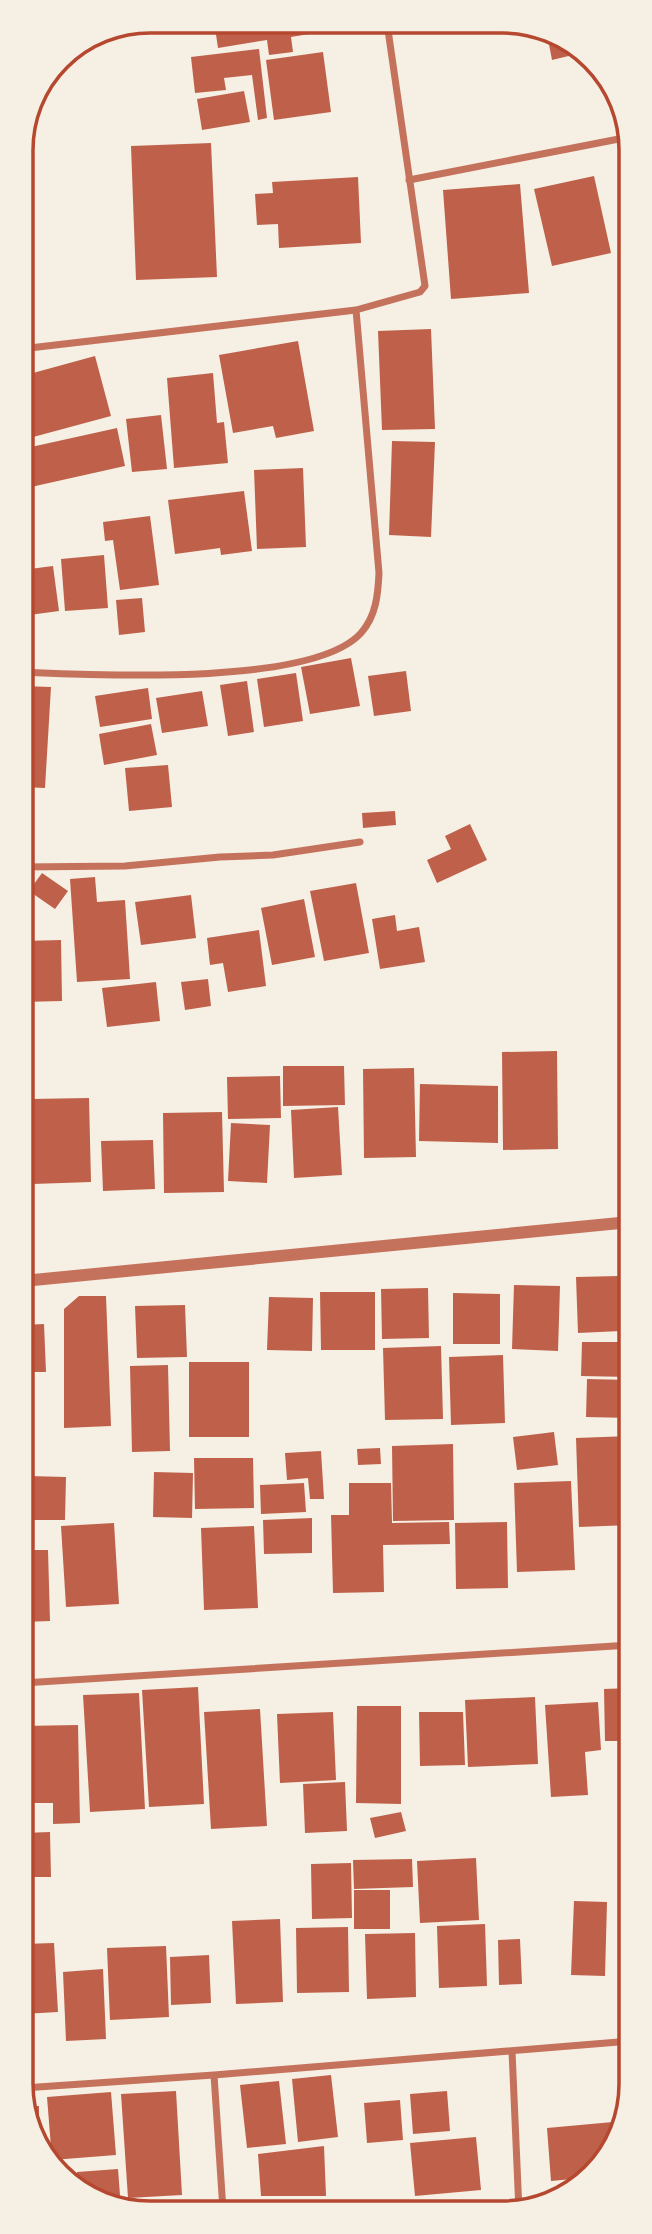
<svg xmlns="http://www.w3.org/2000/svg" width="652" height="2234" font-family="Rubik,sans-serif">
	<rect width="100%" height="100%" fill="#f6efe4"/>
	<!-- building -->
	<path fill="#bf614a" d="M 214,21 L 338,22 L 339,29 L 291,37 L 293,52 L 269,55 L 267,40 L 218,48 Z
		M 547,34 L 576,50 L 581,53 L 552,60 Z
		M 259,49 L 267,118 L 258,120 L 252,75 L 224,78 L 226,90 L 195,93 L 191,57 Z
		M 323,52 L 331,112 L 274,120 L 266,60 Z
		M 244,91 L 250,122 L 202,130 L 197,99 Z
		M 211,143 L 217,277 L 136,280 L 131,146 Z
		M 594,176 L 611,253 L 552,266 L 534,189 Z
		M 358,177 L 361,243 L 279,248 L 278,224 L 257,225 L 255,194 L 273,193 L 272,182 Z
		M 520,184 L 529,293 L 451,299 L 443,190 Z
		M 431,329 L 435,429 L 382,430 L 378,331 Z
		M 298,341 L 314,431 L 276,438 L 273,426 L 233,433 L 219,355 Z
		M 95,356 L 111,416 L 22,440 L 22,376 Z
		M 213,373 L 217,423 L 224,422 L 228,463 L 174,468 L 167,378 Z
		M 161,415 L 167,469 L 132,472 L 126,419 Z
		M 117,428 L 125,466 L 22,489 L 22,449 Z
		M 392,441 L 435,442 L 431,537 L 389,535 Z
		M 303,468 L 306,547 L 257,549 L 254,470 Z
		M 244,491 L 252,551 L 221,555 L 220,548 L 175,554 L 168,500 Z
		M 150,516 L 159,585 L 120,590 L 113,540 L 105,541 L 103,522 Z
		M 104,555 L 108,608 L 65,611 L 61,559 Z
		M 53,566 L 59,611 L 22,616 L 22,570 Z
		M 142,598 L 145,632 L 119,635 L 116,600 Z
		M 351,658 L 360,706 L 310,714 L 301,667 Z
		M 406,671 L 411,711 L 374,716 L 368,676 Z
		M 296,673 L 303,721 L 264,727 L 257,679 Z
		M 247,681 L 254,732 L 228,736 L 220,685 Z
		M 22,686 L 51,687 L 45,788 L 22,787 Z
		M 148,688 L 152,719 L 100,727 L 95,696 Z
		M 202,691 L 208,726 L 162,733 L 156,698 Z
		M 151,724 L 157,755 L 104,765 L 99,734 Z
		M 168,765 L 172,807 L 129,811 L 125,768 Z
		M 395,811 L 396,825 L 363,828 L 362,813 Z
		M 470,824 L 487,860 L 437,883 L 427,860 L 451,849 L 445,836 Z
		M 42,873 L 68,891 L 55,909 L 29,891 Z
		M 95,877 L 97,902 L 125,900 L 130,979 L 77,982 L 70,879 Z
		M 356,883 L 369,953 L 324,961 L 310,891 Z
		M 191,895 L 196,938 L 141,945 L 135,902 Z
		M 304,899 L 315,957 L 272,965 L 261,908 Z
		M 395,915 L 397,931 L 419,927 L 425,962 L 380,969 L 372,919 Z
		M 259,930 L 266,986 L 228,992 L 223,963 L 210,965 L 207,938 Z
		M 61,940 L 62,1001 L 23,1002 L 22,941 Z
		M 208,979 L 211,1006 L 185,1010 L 181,982 Z
		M 156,982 L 160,1021 L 107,1027 L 102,988 Z
		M 557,1051 L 558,1149 L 503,1150 L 502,1052 Z
		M 283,1066 L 344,1066 L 345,1105 L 283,1106 Z
		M 414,1068 L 416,1157 L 364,1158 L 363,1069 Z
		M 280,1076 L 281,1118 L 228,1119 L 227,1077 Z
		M 420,1084 L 498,1086 L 498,1143 L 419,1141 Z
		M 22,1087 L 29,1087 L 28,1153 L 22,1153 Z
		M 89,1098 L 91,1182 L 33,1184 L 31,1099 Z
		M 338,1107 L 342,1175 L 294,1178 L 291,1110 Z
		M 222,1112 L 224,1192 L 164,1193 L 163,1113 Z
		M 231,1123 L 270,1125 L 267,1183 L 228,1181 Z
		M 153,1140 L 155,1189 L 103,1191 L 101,1141 Z
		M 619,1276 L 621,1331 L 578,1333 L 576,1277 Z
		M 514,1285 L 560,1286 L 558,1351 L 512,1349 Z
		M 428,1288 L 429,1338 L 382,1339 L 381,1289 Z
		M 320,1292 L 375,1292 L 375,1350 L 321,1350 Z
		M 453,1293 L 500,1294 L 500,1344 L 453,1344 Z
		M 79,1296 L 106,1296 L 111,1426 L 64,1428 L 64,1309 Z
		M 269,1297 L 313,1298 L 312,1351 L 267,1350 Z
		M 185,1305 L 187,1357 L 137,1358 L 135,1306 Z
		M 44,1324 L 46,1372 L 23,1372 L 23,1325 Z
		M 582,1342 L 630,1342 L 630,1377 L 581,1376 Z
		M 441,1346 L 443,1419 L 385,1420 L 383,1348 Z
		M 503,1355 L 505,1423 L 451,1425 L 449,1357 Z
		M 189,1362 L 249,1362 L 249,1437 L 189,1437 Z
		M 168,1365 L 170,1451 L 132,1452 L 130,1366 Z
		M 587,1379 L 630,1380 L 630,1418 L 586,1417 Z
		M 554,1432 L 558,1465 L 517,1470 L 513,1437 Z
		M 630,1436 L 630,1525 L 579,1527 L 576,1438 Z
		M 453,1444 L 454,1520 L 393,1521 L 392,1446 Z
		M 380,1448 L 381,1464 L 358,1465 L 357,1449 Z
		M 321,1451 L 324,1499 L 310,1499 L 308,1478 L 287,1480 L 285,1453 Z
		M 194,1458 L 253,1458 L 254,1508 L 195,1509 Z
		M 154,1472 L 193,1473 L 192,1518 L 153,1517 Z
		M 28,1476 L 66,1477 L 65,1520 L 27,1520 Z
		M 571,1481 L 575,1570 L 517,1572 L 514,1483 Z
		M 304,1483 L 306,1512 L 261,1514 L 260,1485 Z
		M 349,1483 L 391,1483 L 392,1523 L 449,1522 L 450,1544 L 383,1545 L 384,1592 L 333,1593 L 331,1515 L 349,1515 Z
		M 312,1518 L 312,1553 L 264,1554 L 263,1520 Z
		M 507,1522 L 508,1588 L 456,1589 L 455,1523 Z
		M 114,1523 L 119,1604 L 66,1607 L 61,1526 Z
		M 254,1526 L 258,1608 L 204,1610 L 201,1528 Z
		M 23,1550 L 48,1550 L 50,1621 L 23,1622 Z
		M 198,1687 L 204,1804 L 149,1807 L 142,1690 Z
		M 630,1688 L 630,1741 L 605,1741 L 604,1689 Z
		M 139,1693 L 145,1809 L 90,1812 L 83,1695 Z
		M 535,1697 L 538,1764 L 468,1767 L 465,1700 Z
		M 598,1702 L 601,1750 L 585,1752 L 588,1795 L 551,1797 L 545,1705 Z
		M 357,1706 L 401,1706 L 401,1804 L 356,1803 Z
		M 260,1709 L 267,1826 L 211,1829 L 204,1712 Z
		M 333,1712 L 336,1780 L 280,1783 L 277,1714 Z
		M 419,1712 L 463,1712 L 465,1765 L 420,1766 Z
		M 78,1725 L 80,1823 L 53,1824 L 53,1803 L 23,1803 L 23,1726 Z
		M 345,1782 L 347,1831 L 305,1833 L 303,1784 Z
		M 401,1812 L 406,1831 L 375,1838 L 370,1818 Z
		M 50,1832 L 51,1877 L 23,1877 L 23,1833 Z
		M 476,1858 L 479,1920 L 420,1923 L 417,1861 Z
		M 412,1859 L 413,1887 L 354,1889 L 353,1860 Z
		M 351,1863 L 352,1918 L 312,1919 L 311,1864 Z
		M 354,1890 L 390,1890 L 390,1929 L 354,1929 Z
		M 626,1896 L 631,1896 L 631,1961 L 625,1961 Z
		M 574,1901 L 607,1902 L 605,1976 L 571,1975 Z
		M 280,1919 L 283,2002 L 236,2004 L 232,1921 Z
		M 485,1924 L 487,1986 L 439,1988 L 437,1926 Z
		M 348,1927 L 349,1992 L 297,1993 L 296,1928 Z
		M 415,1933 L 416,1997 L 367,1999 L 365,1934 Z
		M 520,1939 L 522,1984 L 499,1985 L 498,1940 Z
		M 54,1943 L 58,2012 L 23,2014 L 23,1944 Z
		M 166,1946 L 169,2017 L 110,2020 L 107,1948 Z
		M 209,1955 L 211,2003 L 171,2005 L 170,1957 Z
		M 103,1969 L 106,2039 L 66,2041 L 63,1972 Z
		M 631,2055 L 631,2092 L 621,2115 L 619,2056 Z
		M 331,2075 L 338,2137 L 298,2142 L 292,2079 Z
		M 279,2081 L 286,2144 L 247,2148 L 240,2085 Z
		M 176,2091 L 182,2195 L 128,2198 L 121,2094 Z
		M 447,2091 L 450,2131 L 413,2134 L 410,2094 Z
		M 111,2092 L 116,2155 L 52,2160 L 47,2097 Z
		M 400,2100 L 403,2140 L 367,2143 L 364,2103 Z
		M 23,2106 L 39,2106 L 39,2138 L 23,2108 Z
		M 613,2122 L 614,2132 L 599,2169 L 583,2178 L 551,2181 L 547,2128 Z
		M 476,2137 L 481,2190 L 415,2196 L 410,2143 Z
		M 324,2146 L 326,2196 L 261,2196 L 258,2154 Z
		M 118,2169 L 121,2208 L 77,2185 L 77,2172 Z
		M 329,2202 L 330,2211 L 266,2210 L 266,2209 Z"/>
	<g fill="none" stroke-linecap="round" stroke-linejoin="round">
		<!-- minor -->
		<path stroke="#c5725c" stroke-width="7" d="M 409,180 L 629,137
			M 21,349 L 356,310 L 420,292 L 425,286 L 387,23
			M 22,672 C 93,675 312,687 361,633 C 376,616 378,595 379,573 L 356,310
			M 22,867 L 125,866 L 220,857 L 273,855 L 360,842
			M 23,1683 L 630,1645
			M 512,2051 L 519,2211
			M 214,2075 L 223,2210
			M 23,2088 L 214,2075 L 631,2041"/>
		<!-- tertiary -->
		<path stroke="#c5725c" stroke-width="12" d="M 23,1281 L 630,1222"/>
	</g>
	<!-- crop -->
	<path d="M0 0H652V2234H0ZM150 33H502A117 117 0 0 1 619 150V2084A117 117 0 0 1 502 2201H150A117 117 0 0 1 33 2084V150A117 117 0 0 1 150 33Z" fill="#f6efe4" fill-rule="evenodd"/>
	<path fill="none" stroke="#b5482f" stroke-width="3.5" d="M150 33H502A117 117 0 0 1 619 150V2084A117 117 0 0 1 502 2201H150A117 117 0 0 1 33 2084V150A117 117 0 0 1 150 33Z"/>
</svg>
